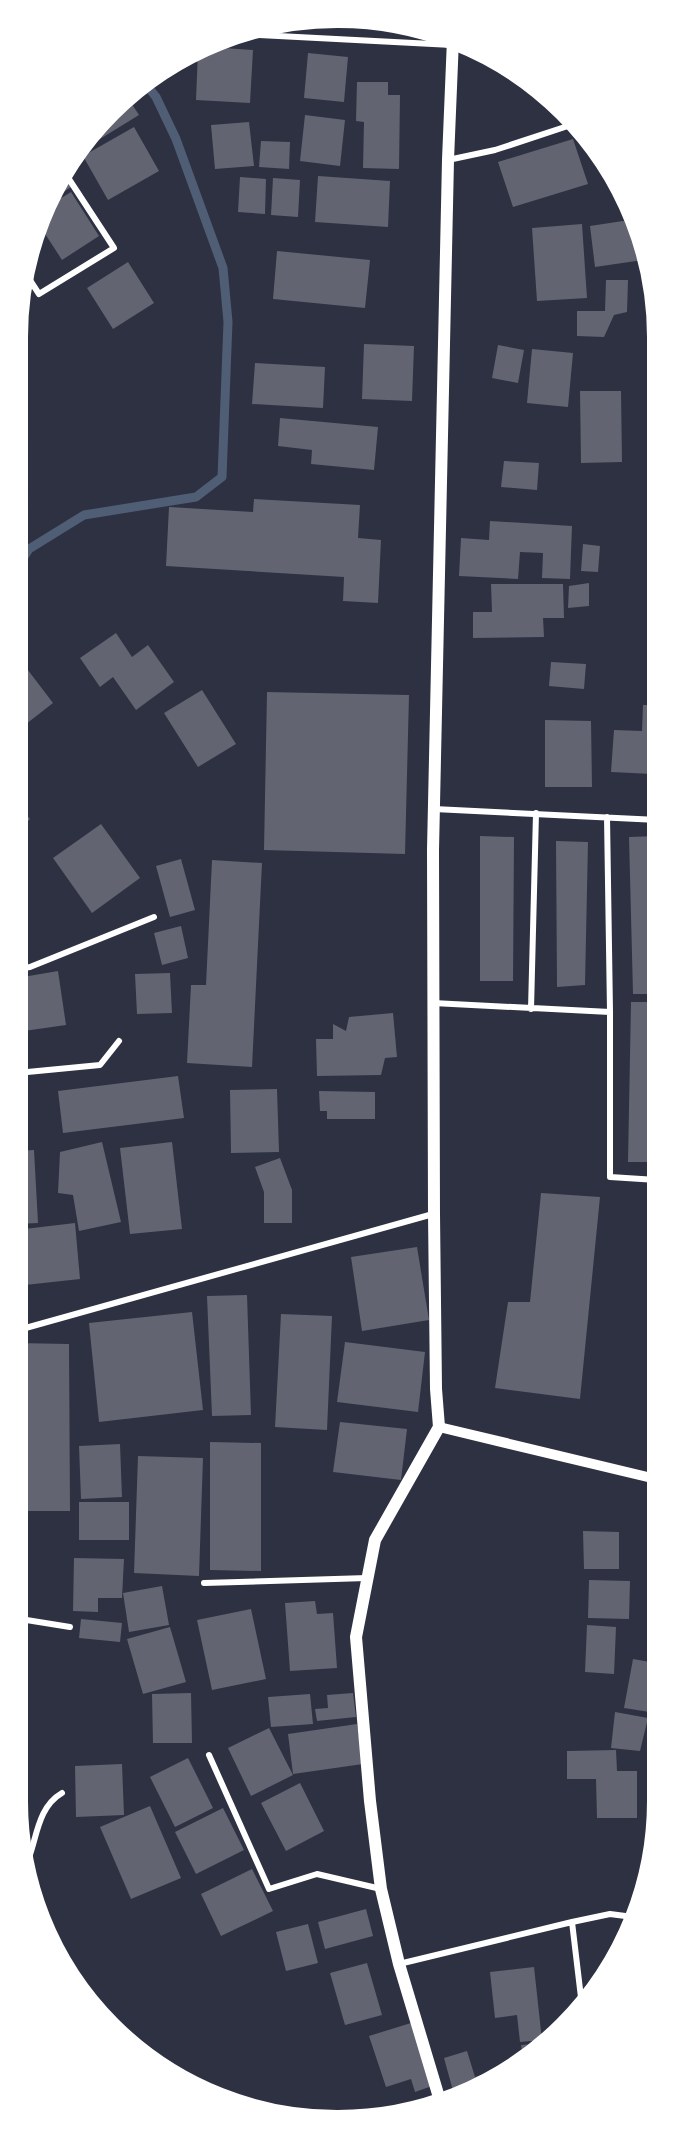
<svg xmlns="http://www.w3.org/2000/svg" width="675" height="2138" font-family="'Libre Baskerville',serif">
	<rect width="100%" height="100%" fill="#2d3142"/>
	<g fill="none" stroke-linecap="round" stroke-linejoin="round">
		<!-- stream -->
		<path stroke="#4f5d75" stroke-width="9" d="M 19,564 L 29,549 L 84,515 L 196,497 L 222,477 L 228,322 L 223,268 L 176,139 L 156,97 L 144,82"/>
	</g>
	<!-- building -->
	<path fill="#626471" d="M 207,47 L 253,50 L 250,103 L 196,100 L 198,51 Z
		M 308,53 L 348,57 L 344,102 L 304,98 Z
		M 357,82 L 388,82 L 388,95 L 400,95 L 399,169 L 363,168 L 364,122 L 356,121 Z
		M 128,98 L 139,115 L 100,139 L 94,131 Z
		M 305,115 L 345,120 L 340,166 L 300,161 Z
		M 249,122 L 254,166 L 215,169 L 211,125 Z
		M 134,127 L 159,171 L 108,200 L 83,156 Z
		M 573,139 L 588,184 L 513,207 L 498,162 Z
		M 261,141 L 290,142 L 289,169 L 259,167 Z
		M 62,173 L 71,187 L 50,201 Z
		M 318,176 L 390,181 L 388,227 L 315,222 Z
		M 240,177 L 266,179 L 265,214 L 238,212 Z
		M 273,178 L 300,180 L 298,217 L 271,215 Z
		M 71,192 L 99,236 L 62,260 L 40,226 L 47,207 Z
		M 636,219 L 643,260 L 595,267 L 590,226 Z
		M 582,224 L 587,298 L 537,301 L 532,228 Z
		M 277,251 L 370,260 L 365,308 L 273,299 Z
		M 128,262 L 154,303 L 113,329 L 87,288 Z
		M 606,280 L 628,280 L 627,312 L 614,315 L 604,337 L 577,336 L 577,311 L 605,311 Z
		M 364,344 L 414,346 L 412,401 L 362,399 Z
		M 498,345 L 524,350 L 518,383 L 492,378 Z
		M 532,349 L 573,353 L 568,407 L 527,403 Z
		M 255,363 L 325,367 L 323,408 L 252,404 Z
		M 580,391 L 621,391 L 622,462 L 581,463 Z
		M 280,418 L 378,427 L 374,470 L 311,464 L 312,450 L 278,446 Z
		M 504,461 L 539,463 L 537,490 L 501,487 Z
		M 254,499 L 360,505 L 358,538 L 381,540 L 378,603 L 343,601 L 344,577 L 166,566 L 169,507 L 253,512 Z
		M 490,521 L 572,526 L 570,579 L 542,578 L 543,553 L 520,552 L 518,579 L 459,576 L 461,538 L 489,540 Z
		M 583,544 L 600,546 L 598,572 L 581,571 Z
		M 589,583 L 589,606 L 568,608 L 569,586 Z
		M 491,584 L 563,584 L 564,618 L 543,618 L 544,637 L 473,638 L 473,612 L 492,612 Z
		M 116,633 L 132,657 L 148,645 L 174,682 L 136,710 L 113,677 L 100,687 L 80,658 Z
		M 18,657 L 53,703 L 21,728 L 18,724 Z
		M 551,662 L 586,664 L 584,689 L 549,686 Z
		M 202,690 L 236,744 L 198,767 L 164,713 Z
		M 267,692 L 409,695 L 405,854 L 264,850 Z
		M 643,705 L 657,705 L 652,774 L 611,772 L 614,730 L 642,731 Z
		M 545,720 L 591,721 L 592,787 L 545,787 Z
		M 18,804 L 30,819 L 18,831 Z
		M 101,824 L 140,878 L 92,913 L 53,858 Z
		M 480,836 L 514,837 L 513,981 L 480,981 Z
		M 657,836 L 657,994 L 633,994 L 629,837 Z
		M 556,841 L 588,842 L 585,985 L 557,987 Z
		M 181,859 L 195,910 L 170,917 L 156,866 Z
		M 212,860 L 262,863 L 252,1067 L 187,1063 L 191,985 L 206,985 Z
		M 181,926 L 188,958 L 162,965 L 154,933 Z
		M 58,971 L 66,1025 L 17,1032 L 17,978 Z
		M 170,973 L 172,1013 L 137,1014 L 135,974 Z
		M 631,1002 L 657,1002 L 657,1162 L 628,1162 Z
		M 393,1013 L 397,1057 L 385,1058 L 381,1075 L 317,1076 L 316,1039 L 333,1039 L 333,1024 L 346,1031 L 349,1017 Z
		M 178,1076 L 184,1118 L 63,1133 L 58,1091 Z
		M 277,1089 L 279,1152 L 231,1153 L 230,1090 Z
		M 319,1091 L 375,1092 L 375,1119 L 327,1119 L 327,1111 L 320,1111 Z
		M 102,1142 L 121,1222 L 79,1231 L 73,1195 L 58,1193 L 60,1152 Z
		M 172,1142 L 182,1229 L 130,1234 L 120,1148 Z
		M 34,1150 L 38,1223 L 16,1224 L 16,1151 Z
		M 280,1158 L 292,1190 L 292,1223 L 264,1223 L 264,1192 L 255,1167 Z
		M 541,1193 L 600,1197 L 580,1399 L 495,1388 L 508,1302 L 530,1302 Z
		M 75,1223 L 80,1279 L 16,1286 L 16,1230 Z
		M 417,1247 L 429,1320 L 362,1331 L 351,1257 Z
		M 247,1295 L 251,1415 L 212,1416 L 207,1296 Z
		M 192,1312 L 203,1410 L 99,1422 L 89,1323 Z
		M 281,1314 L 332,1316 L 327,1430 L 275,1427 Z
		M 345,1342 L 425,1352 L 418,1412 L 337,1402 Z
		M 15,1343 L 69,1344 L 70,1511 L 15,1511 Z
		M 340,1422 L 407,1429 L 401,1480 L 333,1472 Z
		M 210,1442 L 261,1443 L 261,1571 L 210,1570 Z
		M 120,1444 L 122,1497 L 81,1499 L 79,1446 Z
		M 138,1456 L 203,1458 L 199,1576 L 134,1573 Z
		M 79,1502 L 129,1502 L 129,1540 L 79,1540 Z
		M 583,1531 L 619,1532 L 619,1569 L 584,1569 Z
		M 74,1558 L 124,1559 L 122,1598 L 98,1598 L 98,1612 L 73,1611 Z
		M 589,1580 L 630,1581 L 629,1619 L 588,1618 Z
		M 162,1586 L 169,1625 L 129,1632 L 123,1593 Z
		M 315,1601 L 317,1614 L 333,1613 L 337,1668 L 290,1671 L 285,1603 Z
		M 251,1609 L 266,1679 L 212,1690 L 197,1620 Z
		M 81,1619 L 122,1623 L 120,1642 L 79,1638 Z
		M 587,1625 L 616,1627 L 614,1674 L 585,1672 Z
		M 170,1627 L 186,1682 L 143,1694 L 127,1639 Z
		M 633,1659 L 656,1663 L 656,1713 L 624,1708 Z
		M 191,1693 L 192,1743 L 153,1743 L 152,1694 Z
		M 353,1693 L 356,1717 L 317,1721 L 315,1709 L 328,1708 L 327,1695 Z
		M 310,1694 L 313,1724 L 271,1727 L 268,1697 Z
		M 615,1712 L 648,1718 L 640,1751 L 611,1748 Z
		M 357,1724 L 363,1764 L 293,1774 L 288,1734 Z
		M 269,1728 L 293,1775 L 251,1796 L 228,1748 Z
		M 616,1750 L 617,1771 L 637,1771 L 637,1818 L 597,1818 L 596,1779 L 567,1779 L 567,1751 Z
		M 188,1758 L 213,1808 L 175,1827 L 150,1777 Z
		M 122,1764 L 124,1815 L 76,1817 L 75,1766 Z
		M 300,1783 L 324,1831 L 286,1851 L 261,1803 Z
		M 150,1806 L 181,1878 L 131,1899 L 100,1827 Z
		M 223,1808 L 244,1850 L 196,1874 L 175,1832 Z
		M 252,1869 L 273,1911 L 221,1936 L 201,1894 Z
		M 366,1909 L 373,1936 L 325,1949 L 318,1922 Z
		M 308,1924 L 318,1963 L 286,1971 L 276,1932 Z
		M 367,1963 L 382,2015 L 345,2025 L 330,1973 Z
		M 534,1967 L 542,2040 L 520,2042 L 517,2015 L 495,2018 L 490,1972 Z
		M 411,2023 L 432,2086 L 415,2092 L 411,2079 L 386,2087 L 369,2036 Z
		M 545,2043 L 524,2064 L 521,2045 Z
		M 467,2051 L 475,2077 L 485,2074 L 487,2083 L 455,2098 L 444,2058 Z"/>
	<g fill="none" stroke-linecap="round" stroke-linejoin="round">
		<!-- minor -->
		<path stroke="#fff" stroke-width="6" d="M 241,34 L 452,45
			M 448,160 L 495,150 L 577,123
			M 22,268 L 39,294 L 114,248 L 63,170
			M 434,809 L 658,820
			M 607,817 L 610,1012
			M 17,969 L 30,967 L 154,917
			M 433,1003 L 610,1012 L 610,1177 L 657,1180
			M 531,1009 L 536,813
			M 17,1073 L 100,1065 L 119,1041
			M 15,1327 L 22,1329 L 433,1214
			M 654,1479 L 656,1613
			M 204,1583 L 367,1578
			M 14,1618 L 70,1627
			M 209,1755 L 269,1889 L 317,1874 L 381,1889
			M 26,1865 C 37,1842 36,1808 62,1793
			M 572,1922 L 582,2006
			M 399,1964 L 572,1922 L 610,1914 L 633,1917"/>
		<!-- tertiary -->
		<path stroke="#fff" stroke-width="10" d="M 439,1427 L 656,1479"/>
		<!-- secondary -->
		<path stroke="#fff" stroke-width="12" d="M 441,2104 L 399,1964 L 381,1889 L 370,1801 L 356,1637 L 375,1540 L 439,1427 L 436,1389 L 434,1214 L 433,850 L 448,160 L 453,39"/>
	</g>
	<!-- crop -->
	<path d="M0 0H675V2138H0ZM337 24H338A313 313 0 0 1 651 337V1801A313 313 0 0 1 338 2114H337A313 313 0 0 1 24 1801V337A313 313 0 0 1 337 24Z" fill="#fff" fill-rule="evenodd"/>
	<path fill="none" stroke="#fff" stroke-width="8" d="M337 24H338A313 313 0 0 1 651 337V1801A313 313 0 0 1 338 2114H337A313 313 0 0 1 24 1801V337A313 313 0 0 1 337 24Z"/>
</svg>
